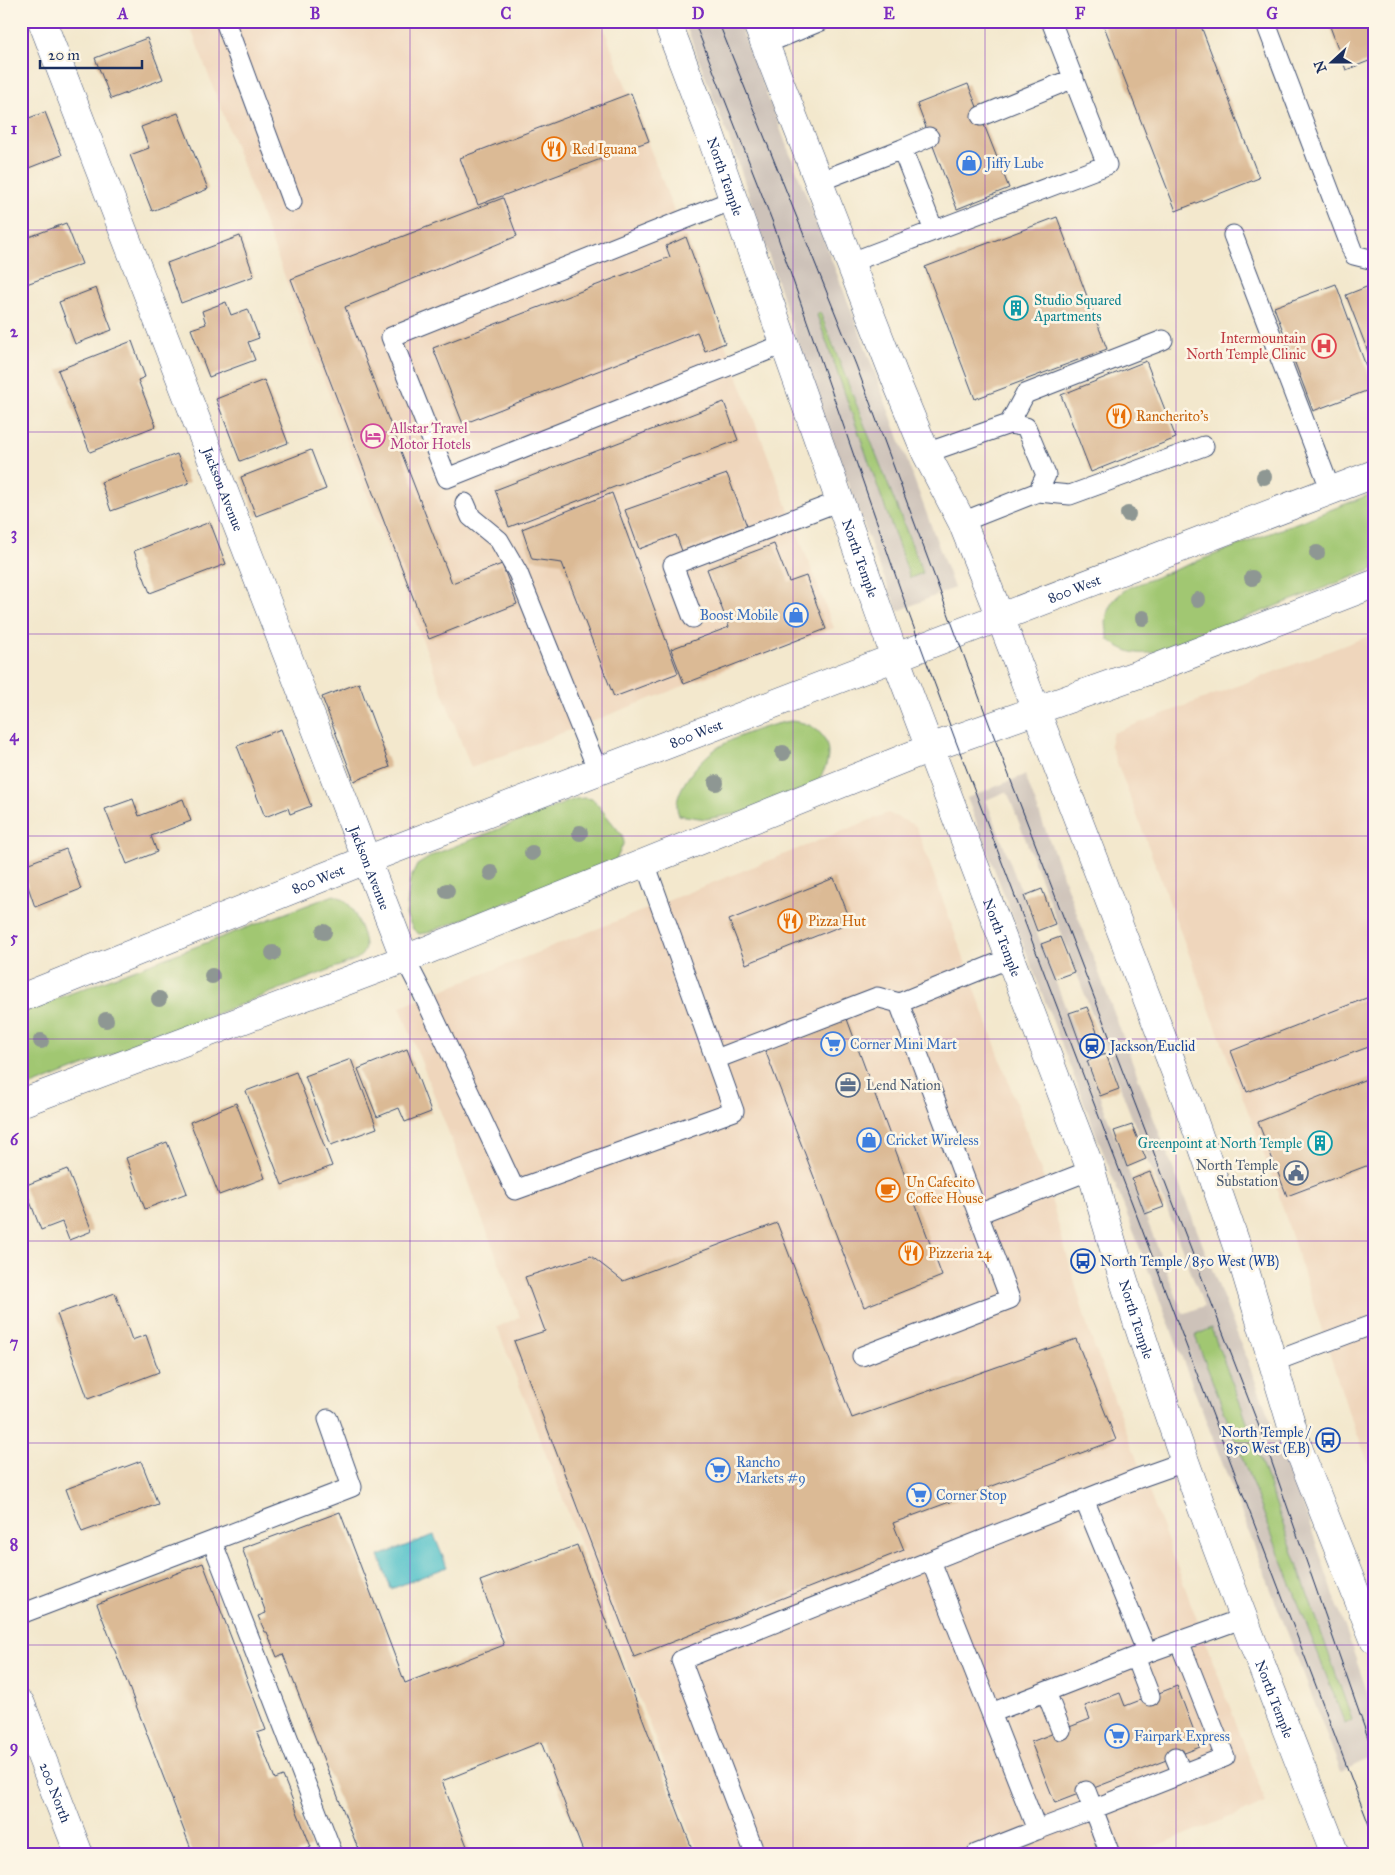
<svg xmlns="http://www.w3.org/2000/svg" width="1395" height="1875" font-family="'IM FELL Great Primer',serif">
	<rect width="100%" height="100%" fill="#fcf5e5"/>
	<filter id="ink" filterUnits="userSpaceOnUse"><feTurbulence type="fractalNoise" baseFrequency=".02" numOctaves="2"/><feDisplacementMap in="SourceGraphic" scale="10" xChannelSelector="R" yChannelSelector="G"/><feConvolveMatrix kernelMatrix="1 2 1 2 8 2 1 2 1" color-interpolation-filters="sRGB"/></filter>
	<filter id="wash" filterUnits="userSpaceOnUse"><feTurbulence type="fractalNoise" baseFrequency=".0096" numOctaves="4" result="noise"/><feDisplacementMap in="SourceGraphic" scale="20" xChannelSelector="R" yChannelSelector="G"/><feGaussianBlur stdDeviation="1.12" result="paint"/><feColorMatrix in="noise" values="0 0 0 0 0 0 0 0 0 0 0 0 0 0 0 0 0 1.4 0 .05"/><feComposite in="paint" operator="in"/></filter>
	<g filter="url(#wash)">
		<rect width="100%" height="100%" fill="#f3e8cd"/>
		<!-- built -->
		<path fill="#efd6bc" d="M 188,21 L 601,21 L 834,628 L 471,768 Z
			M 1374,634 L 1374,1477 L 1348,1411 L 1274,1181 L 1110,744 L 1113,733 Z
			M 888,813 L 916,826 L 1051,1199 L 1089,1332 L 1266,1803 L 1136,1854 L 699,1854 L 497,1327 L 520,1317 L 400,1007 Z"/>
		<!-- industrial -->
		<path fill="#cdc2b9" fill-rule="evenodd" d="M 684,21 L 738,21 L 862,338 L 954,588 L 898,611 L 875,556 L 802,357 L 738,162 ZM 821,312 L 923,573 L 909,577 L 817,315 Z
			M 1025,775 L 1147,1101 L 1301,1499 L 1374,1712 L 1374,1756 L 1341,1772 L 967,798 ZM 1007,791 L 1204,1306 L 1183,1314 L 986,800 ZM 1211,1328 L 1242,1408 L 1352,1720 L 1345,1724 L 1195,1336 Z"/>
		<!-- green -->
		<path fill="#a1c772" stroke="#5e7b68" d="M 820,312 L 923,573 L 910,578 L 817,315 Z
			M 1374,493 L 1374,569 L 1155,652 C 1136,656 1124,651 1109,640 C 1102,616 1108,601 1128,588 Z
			M 791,721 C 829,723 839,757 815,784 L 741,813 L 706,819 L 679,815 C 668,794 703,755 722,745 C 739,735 771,724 791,721 Z
			M 585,798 L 593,799 L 622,835 L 624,842 L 616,860 L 427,933 L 419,934 L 413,929 L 406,915 L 410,880 L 417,865 L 435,854 L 575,799 Z
			M 334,895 C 340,897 346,900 350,906 C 355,912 366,939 365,946 C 365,952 361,956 357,959 L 21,1090 L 21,1012 Z
			M 1211,1328 L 1242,1408 L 1352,1720 L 1345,1724 L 1195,1336 Z"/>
		<!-- water -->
		<path fill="#55c3ca" stroke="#387994" d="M 434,1535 L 447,1567 L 391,1589 L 379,1556 Z"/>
		<g id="blocks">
			<!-- building -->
			<path fill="#dbba95" d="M 1102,21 L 1199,21 L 1259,178 L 1176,211 Z
				M 1328,21 L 1374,21 L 1374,59 L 1346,70 Z
				M 147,38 L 163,79 L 111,99 L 95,58 Z
				M 968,84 L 1009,188 L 957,209 L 917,104 Z
				M 631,93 L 649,141 L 478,205 L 460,158 Z
				M 45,112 L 62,155 L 21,171 L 21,121 Z
				M 178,113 L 208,189 L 152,211 L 130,155 L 149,148 L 141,127 Z
				M 503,198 L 517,236 L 345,307 L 452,583 L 502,564 L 517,604 L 429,639 L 291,279 Z
				M 1057,217 L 1107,349 L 975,399 L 925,267 Z
				M 66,223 L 82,264 L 21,286 L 21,240 Z
				M 240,236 L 254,276 L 181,303 L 167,263 Z
				M 686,237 L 725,343 L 705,351 L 697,332 L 463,424 L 433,348 L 670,257 L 666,246 Z
				M 1336,284 L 1374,388 L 1313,411 L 1274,307 Z
				M 1374,284 L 1374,367 L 1346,295 Z
				M 96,288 L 112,330 L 75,344 L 59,302 Z
				M 226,302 L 231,315 L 248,309 L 259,338 L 248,342 L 255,360 L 209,377 L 191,329 L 206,324 L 202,311 Z
				M 132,341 L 145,377 L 138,380 L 156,426 L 90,452 L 58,370 Z
				M 1146,361 L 1176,438 L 1091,472 L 1061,395 Z
				M 264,380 L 288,443 L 240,461 L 216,399 Z
				M 724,402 L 738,440 L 509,527 L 495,490 Z
				M 311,450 L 326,489 L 256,516 L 241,477 Z
				M 177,454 L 189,483 L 111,511 L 101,482 Z
				M 727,474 L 747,526 L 682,551 L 676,535 L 639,549 L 625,510 Z
				M 612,493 L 678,673 L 614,697 L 562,563 L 532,559 L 522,529 Z
				M 210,522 L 226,564 L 150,593 L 134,551 Z
				M 774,544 L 789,582 L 806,576 L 826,629 L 684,684 L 671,649 L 729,627 L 707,569 Z
				M 359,683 L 390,767 L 354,781 L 322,697 Z
				M 281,729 L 311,806 L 290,814 L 288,808 L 265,817 L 237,746 Z
				M 133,799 L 139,816 L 183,799 L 191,821 L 151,836 L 157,852 L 127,864 L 105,809 Z
				M 66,849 L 81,889 L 35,907 L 21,866 Z
				M 834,878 L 851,922 L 746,964 L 729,920 Z
				M 1042,889 L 1055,924 L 1037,931 L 1024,896 Z
				M 1060,937 L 1074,972 L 1055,979 L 1041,944 Z
				M 1374,995 L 1374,1045 L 1247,1092 L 1231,1051 Z
				M 1087,1007 L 1101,1042 L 1082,1049 L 1069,1013 Z
				M 847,1019 L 942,1276 L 864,1307 L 765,1050 Z
				M 407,1049 L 431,1112 L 405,1122 L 399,1108 L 377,1117 L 358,1069 Z
				M 1106,1054 L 1119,1089 L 1100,1096 L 1087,1061 Z
				M 351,1059 L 377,1128 L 331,1145 L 305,1076 Z
				M 296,1072 L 332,1166 L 282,1185 L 246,1091 Z
				M 1374,1076 L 1374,1163 L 1287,1196 L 1258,1122 Z
				M 236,1103 L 265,1178 L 219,1195 L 190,1122 Z
				M 1132,1125 L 1146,1159 L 1127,1167 L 1114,1131 Z
				M 167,1142 L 187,1193 L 145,1209 L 126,1158 Z
				M 67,1169 L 92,1231 L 69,1240 L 62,1222 L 41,1230 L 24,1186 Z
				M 1150,1172 L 1164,1207 L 1145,1214 L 1132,1179 Z
				M 777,1223 L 852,1418 L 1076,1339 L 1116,1440 L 893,1523 L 904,1550 L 634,1657 L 514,1341 L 545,1331 L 525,1277 L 591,1256 L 623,1281 Z
				M 21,1250 L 29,1269 L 21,1272 Z
				M 115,1293 L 132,1340 L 146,1335 L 159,1372 L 88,1399 L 57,1314 Z
				M 141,1461 L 158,1504 L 82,1532 L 66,1489 Z
				M 340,1512 L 405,1683 L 504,1645 L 480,1581 L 577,1545 L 694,1854 L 584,1854 L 541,1742 L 442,1781 L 470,1854 L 360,1854 L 283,1654 L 277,1657 L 267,1632 L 265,1632 L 258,1616 L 266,1613 L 242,1548 Z
				M 203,1563 L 266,1730 L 257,1733 L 275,1779 L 283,1776 L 311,1847 L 295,1854 L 193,1854 L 97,1604 Z
				M 1177,1686 L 1200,1747 L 1055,1803 L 1031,1742 L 1090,1719 L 1085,1706 L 1120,1693 L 1125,1706 Z"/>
		</g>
	</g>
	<g filter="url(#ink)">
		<use href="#blocks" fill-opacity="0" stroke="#3b4b6f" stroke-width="1"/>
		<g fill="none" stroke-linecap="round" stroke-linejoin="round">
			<!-- lane casing -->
			<g stroke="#3b4b6f" stroke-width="21">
				<path id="lane" d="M 225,21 L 292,202
					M 1265,21 L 1354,255 L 1374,260
					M 765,44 L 821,21
					M 981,116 L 1074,78
					M 902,149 L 929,137
					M 818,182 L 902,149 L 934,231
					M 733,200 L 391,337 L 447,478 L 784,344
					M 1233,235 L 1331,491
					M 849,263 L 1107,165 L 1051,21
					M 1009,424 L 1025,394 L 1163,340
					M 926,453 L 1009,424 L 1026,427 L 1046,475 L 1038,492 L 962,522
					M 1038,492 L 1070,495 L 1204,446
					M 465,503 L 471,517 L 499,540 L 518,573 L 598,771
					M 693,618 L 673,565 L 840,501
					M 405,959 L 423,994 L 515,1190 L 734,1111 L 645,863
					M 716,1059 L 877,997 L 899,1003 L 1010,958
					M 978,1214 L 1091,1170
					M 862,1356 L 1010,1299 L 899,1003
					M 1273,1362 L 1374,1324
					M 1084,1499 L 1147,1653
					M 212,1541 L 352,1487 L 328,1419
					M 931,1561 L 991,1713
					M 21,1614 L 212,1541 L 333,1854
					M 1135,1657 L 1150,1696
					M 1046,1692 L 1061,1730
					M 1175,1757 L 1182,1774
					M 1086,1791 L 1093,1809 L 1225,1757 L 1179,1641
					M 1037,1830 L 1093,1809 L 1110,1854
					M 755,1854 L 681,1660 L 1136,1479 L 1184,1462
					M 976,1854 L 1037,1830 L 991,1713 L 1135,1657 L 1244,1618"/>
			</g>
			<!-- street casing -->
			<g stroke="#3b4b6f" stroke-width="29">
				<g id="street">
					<path id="s1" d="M 42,21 L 405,959"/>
					<path id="s2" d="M 21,998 L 366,860 L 1374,474"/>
					<path d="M 21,1103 L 405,959 L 930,748 L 1150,670 L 1374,584"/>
					<path id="s3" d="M 21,1704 L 79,1854"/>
				</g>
			</g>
			<!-- secondary casing -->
			<g stroke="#3b4b6f" stroke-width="29">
				<g id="secondary">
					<path id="s4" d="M 667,21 L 708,128 L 895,657 L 1091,1170 C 1156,1403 1247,1628 1335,1854"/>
					<path d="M 756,21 L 899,388 L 926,453 L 962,522 L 1000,617 L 1190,1110 L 1245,1270 L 1299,1450 L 1374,1639"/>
				</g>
			</g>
			<!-- lane -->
			<use href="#lane" stroke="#fff" stroke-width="19"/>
			<!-- street -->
			<use href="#street" stroke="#fff" stroke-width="28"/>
			<!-- secondary -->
			<use href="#secondary" stroke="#fff" stroke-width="28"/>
			<!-- tram -->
			<path stroke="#1b2f5e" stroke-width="1" d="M 694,21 L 773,223 L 910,617 L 955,739 L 1374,1838
				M 718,21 L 856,365 L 990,726 L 1263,1437 L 1374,1755"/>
		</g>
		<!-- trees -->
		<g fill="#8e9793">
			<circle cx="1264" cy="477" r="8"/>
			<circle cx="1128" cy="514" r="8"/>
			<circle cx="1317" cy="553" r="8"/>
			<circle cx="1252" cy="578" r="8"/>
			<circle cx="1198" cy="600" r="8"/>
			<circle cx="1143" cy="618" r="8"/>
			<circle cx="783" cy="753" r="8"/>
			<circle cx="716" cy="783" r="8"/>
			<circle cx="580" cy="833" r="8"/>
			<circle cx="532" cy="853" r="8"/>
			<circle cx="491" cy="873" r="8"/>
			<circle cx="447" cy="891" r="8"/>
			<circle cx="324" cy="932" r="8"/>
			<circle cx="273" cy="953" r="8"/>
			<circle cx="212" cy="976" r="8"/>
			<circle cx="159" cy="999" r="8"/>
			<circle cx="106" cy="1020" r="8"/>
			<circle cx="41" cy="1041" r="8"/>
		</g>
	</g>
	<!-- grid -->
	<path fill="none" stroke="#7b2cbf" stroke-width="1" stroke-opacity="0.55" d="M 219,21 L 219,1854M 410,21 L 410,1854M 602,21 L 602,1854M 793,21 L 793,1854M 985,21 L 985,1854M 1176,21 L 1176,1854M 21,230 L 1374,230M 21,432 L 1374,432M 21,634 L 1374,634M 21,836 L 1374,836M 21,1039 L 1374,1039M 21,1241 L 1374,1241M 21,1443 L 1374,1443M 21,1645 L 1374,1645"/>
	<!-- icons -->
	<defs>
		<g id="restaurant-ring" transform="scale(1.25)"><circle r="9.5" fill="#fcf5e5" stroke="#e8710a" stroke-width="1.5"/><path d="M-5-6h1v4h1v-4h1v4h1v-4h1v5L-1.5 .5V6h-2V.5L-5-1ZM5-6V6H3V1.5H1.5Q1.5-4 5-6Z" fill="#e8710a"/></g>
		<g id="shop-ring" transform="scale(1.25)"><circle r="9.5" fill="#fcf5e5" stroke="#3f7fe0" stroke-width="1.5"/><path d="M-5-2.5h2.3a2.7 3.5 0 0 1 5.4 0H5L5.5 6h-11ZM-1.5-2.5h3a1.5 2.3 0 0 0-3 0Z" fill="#3f7fe0"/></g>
		<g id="building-ring" transform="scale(1.25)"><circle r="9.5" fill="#fcf5e5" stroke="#0f9aa8" stroke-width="1.5"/><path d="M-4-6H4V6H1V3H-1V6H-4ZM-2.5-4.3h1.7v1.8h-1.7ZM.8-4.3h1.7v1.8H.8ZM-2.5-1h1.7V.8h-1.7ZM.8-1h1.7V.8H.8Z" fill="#0f9aa8"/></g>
		<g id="hospital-ring" transform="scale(1.25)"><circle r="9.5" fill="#fcf5e5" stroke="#e0444e" stroke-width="1.5"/><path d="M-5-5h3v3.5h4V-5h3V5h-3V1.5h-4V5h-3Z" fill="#e0444e"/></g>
		<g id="hotel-ring" transform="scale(1.25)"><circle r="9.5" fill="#fcf5e5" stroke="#d1479c" stroke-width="1.5"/><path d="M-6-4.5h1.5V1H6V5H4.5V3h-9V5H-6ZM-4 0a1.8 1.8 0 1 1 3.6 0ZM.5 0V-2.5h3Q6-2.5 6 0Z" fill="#d1479c"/></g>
		<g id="supermarket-ring" transform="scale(1.25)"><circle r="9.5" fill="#fcf5e5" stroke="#3f7fe0" stroke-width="1.5"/><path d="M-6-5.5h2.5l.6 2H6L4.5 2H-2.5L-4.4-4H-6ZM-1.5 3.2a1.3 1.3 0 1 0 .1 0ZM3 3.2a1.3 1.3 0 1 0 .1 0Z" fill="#3f7fe0"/></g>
		<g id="station-ring" transform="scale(1.25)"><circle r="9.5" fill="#fcf5e5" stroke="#1a4fb4" stroke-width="1.5"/><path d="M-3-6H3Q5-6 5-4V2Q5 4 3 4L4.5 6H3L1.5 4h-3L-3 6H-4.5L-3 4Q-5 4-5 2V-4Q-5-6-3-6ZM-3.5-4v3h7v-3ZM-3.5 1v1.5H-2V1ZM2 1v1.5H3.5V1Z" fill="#1a4fb4"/></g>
		<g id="office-ring" transform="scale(1.25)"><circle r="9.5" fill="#fcf5e5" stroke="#5c6f8a" stroke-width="1.5"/><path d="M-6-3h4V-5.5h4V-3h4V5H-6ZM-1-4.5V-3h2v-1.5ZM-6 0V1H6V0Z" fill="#5c6f8a"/></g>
		<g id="civic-ring" transform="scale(1.25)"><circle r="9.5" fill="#fcf5e5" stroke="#5c6f8a" stroke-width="1.5"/><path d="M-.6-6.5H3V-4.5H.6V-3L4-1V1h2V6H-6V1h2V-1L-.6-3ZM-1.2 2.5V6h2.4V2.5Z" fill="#5c6f8a"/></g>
		<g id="cafe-ring" transform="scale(1.25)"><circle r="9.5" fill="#fcf5e5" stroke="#e8710a" stroke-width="1.5"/><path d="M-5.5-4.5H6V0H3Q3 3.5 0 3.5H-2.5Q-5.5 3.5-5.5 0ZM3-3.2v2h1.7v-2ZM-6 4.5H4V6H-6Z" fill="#e8710a"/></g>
		<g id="bus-ring" transform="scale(1.25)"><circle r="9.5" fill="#fcf5e5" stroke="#1a4fb4" stroke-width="1.5"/><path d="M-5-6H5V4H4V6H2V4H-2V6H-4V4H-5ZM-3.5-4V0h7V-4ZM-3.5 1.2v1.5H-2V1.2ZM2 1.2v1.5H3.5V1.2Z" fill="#1a4fb4"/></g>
	</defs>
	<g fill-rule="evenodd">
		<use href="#restaurant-ring" x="554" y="149"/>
		<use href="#shop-ring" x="969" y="163"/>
		<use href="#building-ring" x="1016" y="308"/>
		<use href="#hospital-ring" x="1324" y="346"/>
		<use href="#restaurant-ring" x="1119" y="416"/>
		<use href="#hotel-ring" x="373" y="436"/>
		<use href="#shop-ring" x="796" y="615"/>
		<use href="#restaurant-ring" x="790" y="921"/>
		<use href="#supermarket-ring" x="833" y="1044"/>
		<use href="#station-ring" x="1092" y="1046"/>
		<use href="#office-ring" x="848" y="1085"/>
		<use href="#shop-ring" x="869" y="1140"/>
		<use href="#building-ring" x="1320" y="1143"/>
		<use href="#civic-ring" x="1296" y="1173"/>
		<use href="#cafe-ring" x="888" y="1190"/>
		<use href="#restaurant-ring" x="911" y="1253"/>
		<use href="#bus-ring" x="1083" y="1261"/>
		<use href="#bus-ring" x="1328" y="1440"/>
		<use href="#supermarket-ring" x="718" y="1470"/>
		<use href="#supermarket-ring" x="919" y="1495"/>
		<use href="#supermarket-ring" x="1117" y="1736"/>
	</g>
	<g text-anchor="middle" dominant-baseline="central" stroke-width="5" stroke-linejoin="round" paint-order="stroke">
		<!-- food labels -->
		<g font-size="14" fill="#c56008" stroke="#fcf5e5" text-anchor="start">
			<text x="572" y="149">Red Iguana</text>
			<text x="1136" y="416">Rancherito's</text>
			<text x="808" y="921">Pizza Hut</text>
			<text x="906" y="1182">Un Cafecito<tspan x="906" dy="16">Coffee House</tspan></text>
			<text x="928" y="1253">Pizzeria 24</text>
		</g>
		<!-- shop labels -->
		<g font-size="14" fill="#366cbe" stroke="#fcf5e5" text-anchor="start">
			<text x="986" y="163">Jiffy Lube</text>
			<text x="778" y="615" text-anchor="end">Boost Mobile</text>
			<text x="850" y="1044">Corner Mini Mart</text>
			<text x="886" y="1140">Cricket Wireless</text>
			<text x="736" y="1462">Rancho<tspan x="736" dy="16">Markets #9</tspan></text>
			<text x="936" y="1495">Corner Stop</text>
			<text x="1134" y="1736">Fairpark Express</text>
		</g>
		<!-- street labels -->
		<g font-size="14" fill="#1b2f5e" stroke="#fcf5e5">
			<text stroke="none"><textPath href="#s4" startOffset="166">North Temple</textPath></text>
			<text stroke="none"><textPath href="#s1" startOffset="502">Jackson Avenue</textPath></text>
			<text stroke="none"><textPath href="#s4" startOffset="571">North Temple</textPath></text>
			<text stroke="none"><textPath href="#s2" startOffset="1130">800 West</textPath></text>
			<text stroke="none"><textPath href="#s2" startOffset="725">800 West</textPath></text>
			<text stroke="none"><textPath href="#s1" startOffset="908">Jackson Avenue</textPath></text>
			<text stroke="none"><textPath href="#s2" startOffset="320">800 West</textPath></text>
			<text stroke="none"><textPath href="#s4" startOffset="976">North Temple</textPath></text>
			<text stroke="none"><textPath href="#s4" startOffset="1381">North Temple</textPath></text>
			<text stroke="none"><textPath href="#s4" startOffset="1785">North Temple</textPath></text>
			<text stroke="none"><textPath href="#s3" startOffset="95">200 North</textPath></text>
		</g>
		<!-- culture labels -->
		<g font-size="14" fill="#0d838f" stroke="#fcf5e5" text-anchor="start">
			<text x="1034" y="300">Studio Squared<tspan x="1034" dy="16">Apartments</tspan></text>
			<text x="1302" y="1143" text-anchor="end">Greenpoint at North Temple</text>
		</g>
		<!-- health labels -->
		<g font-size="14" fill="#be3a42" stroke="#fcf5e5" text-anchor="end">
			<text x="1306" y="338">Intermountain<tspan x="1306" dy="16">North Temple Clinic</tspan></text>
		</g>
		<!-- hotel labels -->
		<g font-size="14" fill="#b23c85" stroke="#fcf5e5" text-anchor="start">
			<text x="390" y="428">Allstar Travel<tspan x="390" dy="16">Motor Hotels</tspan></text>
		</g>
		<!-- transit labels -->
		<g font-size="14" fill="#164399" stroke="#fcf5e5" text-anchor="start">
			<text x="1110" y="1046">Jackson/Euclid</text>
			<text x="1100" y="1261">North Temple / 850 West (WB)</text>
			<text x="1310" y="1432" text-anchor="end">North Temple /<tspan x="1310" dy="16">850 West (EB)</tspan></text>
		</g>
		<!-- service labels -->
		<g font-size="14" fill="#4e5e75" stroke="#fcf5e5" text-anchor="start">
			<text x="866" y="1085">Lend Nation</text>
			<text x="1278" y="1165" text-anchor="end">North Temple<tspan x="1278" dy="16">Substation</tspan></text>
		</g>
	</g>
	<!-- margin -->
	<rect width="1395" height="1875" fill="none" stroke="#fcf5e5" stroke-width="55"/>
	<!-- north arrow -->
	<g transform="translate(1332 62) rotate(249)" stroke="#fcf5e5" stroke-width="4" paint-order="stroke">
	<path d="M0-4L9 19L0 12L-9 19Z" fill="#1b2f5e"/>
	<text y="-8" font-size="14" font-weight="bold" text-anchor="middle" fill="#1b2f5e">N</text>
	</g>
	<!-- scale -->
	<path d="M40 60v8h102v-8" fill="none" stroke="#1b2f5e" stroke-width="2.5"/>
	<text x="48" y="60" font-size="15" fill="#1b2f5e" stroke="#fcf5e5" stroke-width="4" paint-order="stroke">20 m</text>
	<rect x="28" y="28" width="1340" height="1820" fill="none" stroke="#7b2cbf" stroke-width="2"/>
	<g font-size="16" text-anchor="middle" font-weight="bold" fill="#7b2cbf">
		<text x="123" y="19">A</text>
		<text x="315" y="19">B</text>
		<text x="506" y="19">C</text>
		<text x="698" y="19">D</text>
		<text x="889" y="19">E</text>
		<text x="1080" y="19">F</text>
		<text x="1272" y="19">G</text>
		<text x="14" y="134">1</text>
		<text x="14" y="337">2</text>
		<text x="14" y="539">3</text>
		<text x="14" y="741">4</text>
		<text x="14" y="943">5</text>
		<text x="14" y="1145">6</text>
		<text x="14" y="1348">7</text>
		<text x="14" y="1550">8</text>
		<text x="14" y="1752">9</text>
	</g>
</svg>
